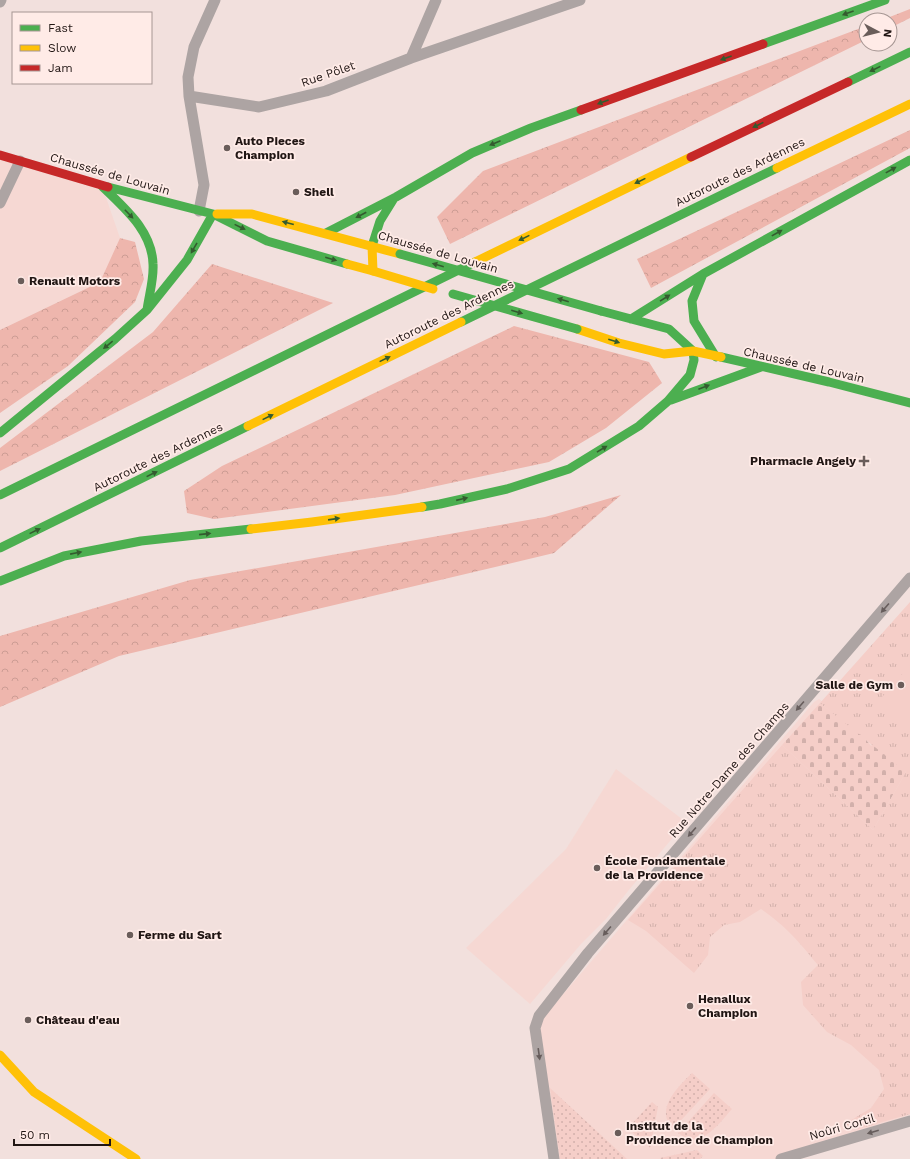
<svg xmlns="http://www.w3.org/2000/svg" width="910" height="1159" font-family="'Work Sans',sans-serif">
	<defs>
		<pattern id="grass-dots" width="8" height="8" patternUnits="userSpaceOnUse"><rect width="8" height="8" fill="#f5cec8"/><path d="M2 2h.1M6 6h.1" fill="none" stroke="#d2b0ab" stroke-width="1.8" stroke-linecap="round"/></pattern>
		<pattern id="forest-crowns" width="20" height="18" patternUnits="userSpaceOnUse"><rect width="20" height="18" fill="#eeb6ad"/><path d="M2 6a3 3 0 1 1 6 0M12 15a3 3 0 1 1 6 0" fill="none" stroke="#cc9c94"/></pattern>
		<pattern id="cemetery-stones" width="16" height="16" patternUnits="userSpaceOnUse"><rect width="16" height="16" fill="#f5cec8"/><path d="M2 7V4a2 2 0 0 1 4 0v3zM10 15v-3a2 2 0 0 1 4 0v3z" fill="#d2b0ab"/></pattern>
		<pattern id="park-tufts" width="24" height="20" patternUnits="userSpaceOnUse"><rect width="24" height="20" fill="#f5cec8"/><path d="M3 7l-1-3M5 7V3M7 7l1-3M15 17l-1-3M17 17v-4M19 17l1-3" fill="none" stroke="#d2b0ab"/></pattern>
	</defs>
	<rect width="100%" height="100%" fill="#f2e0dd"/>
	<!-- built -->
	<path fill="#f6d8d3" d="M 0,155 L 102,186 L 120,238 L 100,282 L 0,330 Z
		M 819,699 L 890,748 L 910,771 L 910,1115 L 783,1154 L 778,1159 L 556,1159 L 540,1028 L 541,1020 L 814,702 Z
		M 616,769 L 686,822 L 628,891 L 606,919 L 581,944 L 530,1004 L 466,948 L 566,849 Z"/>
	<!-- grass -->
	<path fill="url(#grass-dots)" d="M 692,1073 L 710,1089 L 673,1129 C 654,1109 678,1087 692,1073 Z
		M 550,1088 L 627,1159 L 560,1159 Z
		M 714,1093 L 732,1109 C 721,1121 705,1145 686,1138 C 683,1137 680,1134 678,1133 Z
		M 652,1102 L 658,1107 L 650,1148 L 628,1128 Z
		M 697,1150 L 703,1156 L 700,1159 L 661,1159 L 660,1158 Z"/>
	<!-- forest -->
	<path fill="url(#forest-crowns)" d="M 910,9 L 910,18 L 890,28 L 890,20 L 882,20 Z
		M 866,26 L 866,40 L 450,244 L 437,217 L 483,171 Z
		M 910,130 L 910,148 L 651,288 L 637,259 Z
		M 120,238 L 135,242 L 144,279 L 135,302 L 68,366 L 0,413 L 0,330 L 100,282 Z
		M 212,264 L 333,303 L 0,471 L 0,448 L 153,332 Z
		M 514,326 L 649,362 L 662,383 L 606,428 L 549,462 L 395,495 L 214,519 L 187,513 L 184,491 L 222,466 Z
		M 621,495 L 554,553 L 119,656 L 0,707 L 0,636 L 190,580 L 545,517 Z"/>
	<!-- cemetery -->
	<path fill="url(#cemetery-stones)" d="M 820,703 L 863,736 L 871,746 L 876,742 L 906,772 L 873,830 L 782,745 Z"/>
	<!-- park -->
	<path fill="url(#park-tufts)" d="M 910,602 L 910,1114 L 858,1129 L 845,1124 L 871,1108 L 884,1089 L 879,1070 L 851,1045 L 827,1032 L 803,1005 L 801,982 L 818,965 C 799,942 787,927 761,909 L 740,922 L 724,925 L 710,937 L 708,955 L 694,973 L 646,931 L 628,920 L 782,745 L 873,830 L 906,772 L 820,703 Z"/>
	<!-- pitch -->
	<path fill="#f5cec8" d="M 910,665 L 910,735 L 875,705 Z"/>
	<g fill="none" stroke-linecap="round" stroke-linejoin="round">
		<!-- street -->
		<path stroke="#ada4a3" stroke-width="11" d="M 0,2 L 1,0
			M 411,58 L 580,0
			M 189,96 L 259,107 L 326,91 L 411,58 L 436,0
			M 0,203 L 20,161
			M 199,211 L 204,185 L 189,96 L 188,77 L 194,47 L 215,0
			M 554,1159 L 535,1028 L 539,1016 L 588,953 L 910,578
			M 781,1159 L 910,1121"/>
		<!-- fast -->
		<path stroke="#4caf50" stroke-width="9" d="M 763,44 L 885,0
			M 848,82 L 910,52
			M 102,186 C 124,208 152,230 153,264 C 154,279 149,295 147,310
			M 108,187 L 213,214 L 267,241 L 347,264
			M 326,233 L 396,197 L 472,153 L 531,128 L 581,110
			M 372,246 L 380,221 L 393,200
			M 703,274 L 692,301 L 694,321 L 716,357
			M 601,311 L 669,329 L 693,351
			M 631,319 L 703,274 L 910,160
			M 461,322 L 777,168
			M 721,357 L 829,382 L 910,403
			M 671,400 L 761,367
			M 0,433 L 115,339 L 147,310 L 187,260 L 213,214
			M 0,495 L 475,262
			M 422,507 L 440,504 L 507,489 L 569,469 L 639,426 L 668,401 L 690,375 L 694,360 L 693,351
			M 0,548 L 248,426
			M 0,581 L 64,556 L 141,541 L 251,529"/>
		<!-- slow -->
		<path stroke="#ffc107" stroke-width="9" d="M 777,168 L 910,104
			M 217,214 L 252,214 L 400,254
			M 475,262 L 691,157
			M 347,264 L 373,271 L 372,246
			M 577,329 L 619,343 L 664,354 L 693,351 L 721,357
			M 248,426 L 461,322
			M 251,529 L 312,522 L 422,507
			M 0,1055 L 34,1092 L 136,1159"/>
		<!-- jam -->
		<path stroke="#c62828" stroke-width="9" d="M 581,110 L 763,44
			M 0,155 L 108,187
			M 691,157 L 848,82"/>
		<!-- fast-bridge -->
		<path stroke="#4caf50" stroke-width="9" d="M 400,254 L 601,311
			M 453,294 L 577,329"/>
		<!-- slow-bridge -->
		<path stroke="#ffc107" stroke-width="9" d="M 373,271 L 433,289"/>
	</g>
	<!-- one-way arrows -->
	<defs><path id="oneway-solid" d="M-6-.8H1V-3.2L6.5 0L1 3.2V.8H-6Z"/></defs>
	<g fill="#345b2f">
		<use href="#oneway-solid" transform="translate(848 13) rotate(160)"/>
		<use href="#oneway-solid" transform="translate(726 58) rotate(160)"/>
		<use href="#oneway-solid" transform="translate(875 69) rotate(154)"/>
		<use href="#oneway-solid" transform="translate(603 102) rotate(160)"/>
		<use href="#oneway-solid" transform="translate(758 125) rotate(154)"/>
		<use href="#oneway-solid" transform="translate(495 143) rotate(157)"/>
		<use href="#oneway-solid" transform="translate(891 170) rotate(-29)"/>
		<use href="#oneway-solid" transform="translate(640 181) rotate(154)"/>
		<use href="#oneway-solid" transform="translate(129 214) rotate(46)"/>
		<use href="#oneway-solid" transform="translate(361 215) rotate(152)"/>
		<use href="#oneway-solid" transform="translate(288 223) rotate(-165)"/>
		<use href="#oneway-solid" transform="translate(240 227) rotate(26)"/>
		<use href="#oneway-solid" transform="translate(777 233) rotate(-29)"/>
		<use href="#oneway-solid" transform="translate(524 238) rotate(154)"/>
		<use href="#oneway-solid" transform="translate(194 248) rotate(120)"/>
		<use href="#oneway-solid" transform="translate(331 259) rotate(16)"/>
		<use href="#oneway-solid" transform="translate(438 265) rotate(-164)"/>
		<use href="#oneway-solid" transform="translate(665 298) rotate(-32)"/>
		<use href="#oneway-solid" transform="translate(563 300) rotate(-164)"/>
		<use href="#oneway-solid" transform="translate(517 312) rotate(16)"/>
		<use href="#oneway-solid" transform="translate(614 341) rotate(17)"/>
		<use href="#oneway-solid" transform="translate(108 345) rotate(141)"/>
		<use href="#oneway-solid" transform="translate(385 359) rotate(-26)"/>
		<use href="#oneway-solid" transform="translate(704 387) rotate(-21)"/>
		<use href="#oneway-solid" transform="translate(268 417) rotate(-26)"/>
		<use href="#oneway-solid" transform="translate(602 449) rotate(-31)"/>
		<use href="#oneway-solid" transform="translate(152 474) rotate(-26)"/>
		<use href="#oneway-solid" transform="translate(462 499) rotate(-13)"/>
		<use href="#oneway-solid" transform="translate(334 519) rotate(-8)"/>
		<use href="#oneway-solid" transform="translate(35 531) rotate(-26)"/>
		<use href="#oneway-solid" transform="translate(205 534) rotate(-6)"/>
		<use href="#oneway-solid" transform="translate(76 553) rotate(-11)"/>
	</g>
	<g fill="#675d5c">
		<use href="#oneway-solid" transform="translate(885 608) rotate(131)"/>
		<use href="#oneway-solid" transform="translate(800 706) rotate(131)"/>
		<use href="#oneway-solid" transform="translate(692 832) rotate(131)"/>
		<use href="#oneway-solid" transform="translate(607 931) rotate(131)"/>
		<use href="#oneway-solid" transform="translate(539 1054) rotate(82)"/>
		<use href="#oneway-solid" transform="translate(873 1132) rotate(164)"/>
	</g>
	<!-- markers -->
	<g fill="#6a5d5a" stroke="#ffebe7" stroke-width="1.5">
		<circle cx="227" cy="148" r="4"/>
		<circle cx="296" cy="192" r="4"/>
		<circle cx="21" cy="281" r="4"/>
		<path d="M862 455h4v4h4v4h-4v4h-4v-4h-4v-4h4z"/>
		<circle cx="901" cy="685" r="4"/>
		<circle cx="597" cy="868" r="4"/>
		<circle cx="130" cy="935" r="4"/>
		<circle cx="690" cy="1006" r="4"/>
		<circle cx="28" cy="1020" r="4"/>
		<circle cx="618" cy="1133" r="4"/>
	</g>
	<g text-anchor="middle" dominant-baseline="central" stroke-width="3.5" stroke-linejoin="round" paint-order="stroke">
		<!-- street labels -->
		<g font-size="12" fill="#211614" stroke="#ffebe7">
			<text transform="translate(328 74) rotate(-19)">Rue Pôlet</text>
			<text transform="translate(740 172) rotate(-26)">Autoroute des Ardennes</text>
			<text transform="translate(110 174) rotate(16)">Chaussée de Louvain</text>
			<text transform="translate(438 252) rotate(16)">Chaussée de Louvain</text>
			<text transform="translate(449 314) rotate(-26)">Autoroute des Ardennes</text>
			<text transform="translate(804 365) rotate(13)">Chaussée de Louvain</text>
			<text transform="translate(158 457) rotate(-26)">Autoroute des Ardennes</text>
			<text transform="translate(729 770) rotate(-49)">Rue Notre-Dame des Champs</text>
			<text transform="translate(842 1127) rotate(-16)">Noûri Cortil</text>
		</g>
		<!-- poi labels -->
		<g font-size="12" font-weight="bold" fill="#211614" stroke="#ffebe7" text-anchor="start">
			<text x="235" y="141">Auto Pieces<tspan x="235" dy="14">Champion</tspan></text>
			<text x="304" y="192">Shell</text>
			<text x="29" y="281">Renault Motors</text>
			<text x="856" y="461" text-anchor="end">Pharmacie Angely</text>
			<text x="893" y="685" text-anchor="end">Salle de Gym</text>
			<text x="605" y="861">École Fondamentale<tspan x="605" dy="14">de la Providence</tspan></text>
			<text x="138" y="935">Ferme du Sart</text>
			<text x="698" y="999">Henallux<tspan x="698" dy="14">Champion</tspan></text>
			<text x="36" y="1020">Château d'eau</text>
			<text x="626" y="1126">Institut de la<tspan x="626" dy="14">Providence de Champion</tspan></text>
		</g>
	</g>
	<!-- legend -->
	<rect x="12" y="12" width="140" height="72" fill="#ffebe7" stroke="#a69693"/>
	<rect x="20" y="25" width="20" height="6" fill="#4caf50" stroke="#a69693"/>
	<text x="48" y="32" font-size="12" fill="#211614">Fast</text>
	<rect x="20" y="45" width="20" height="6" fill="#ffc107" stroke="#a69693"/>
	<text x="48" y="52" font-size="12" fill="#211614">Slow</text>
	<rect x="20" y="65" width="20" height="6" fill="#c62828" stroke="#a69693"/>
	<text x="48" y="72" font-size="12" fill="#211614">Jam</text>
	<!-- north arrow -->
	<g transform="translate(878 32) rotate(97)"><circle r="19" fill="#ffebe7" stroke="#a69693"/>
	<path d="M0-3L7 15L0 10L-7 15Z" fill="#6a5d5a"/>
	<text y="-6" font-size="11" font-weight="bold" text-anchor="middle" fill="#211614">N</text>
	</g>
	<!-- scale -->
	<path d="M14 1139v6h96v-6" fill="none" stroke="#211614" stroke-width="2"/>
	<text x="20" y="1139" font-size="12" fill="#211614" stroke="#ffebe7" stroke-width="3" paint-order="stroke">50 m</text>
</svg>
